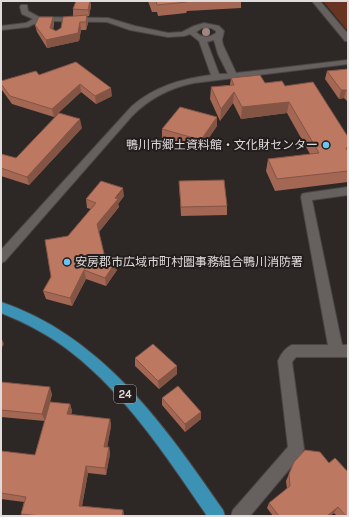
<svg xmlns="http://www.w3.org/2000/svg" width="349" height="517" font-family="Karla,'Noto Sans JP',sans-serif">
	<rect width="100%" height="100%" fill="#2d2826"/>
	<!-- green -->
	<path fill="#693322" d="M 323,1 L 348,1 L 348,29 L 346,29 Z"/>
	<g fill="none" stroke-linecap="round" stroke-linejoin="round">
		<!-- minor casing -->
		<g stroke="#4a4644" stroke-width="2">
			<path id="minor" d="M 312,1 L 320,1 L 348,34 L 348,41 L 345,41 Z
				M 21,5 L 27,5 L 28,11 L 39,17 L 108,18 L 135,26 L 168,33 L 182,32 L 194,26 L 204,23 L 219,26 L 224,31 L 222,40 L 223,45 L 236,73 L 348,60 L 348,64 L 194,83 C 169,88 150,98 132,116 L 5,261 L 1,263 L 1,250 L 132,106 C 156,86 181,79 211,75 L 199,41 L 190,34 L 184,36 L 168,37 L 130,30 L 107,22 L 40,21 L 28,27 L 1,30 L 1,26 L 26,23 L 33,19 L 22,14 L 20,7 ZM 202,28 L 211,28 L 216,31 L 216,33 C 209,38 202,38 196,32 ZM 214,40 L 218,54 L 228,74 L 219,74 L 207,42 Z
				M 348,187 L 348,195 L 312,200 L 342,345 L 348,345 L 348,357 L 296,357 L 292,362 L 304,449 L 302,454 L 250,516 L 231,516 L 233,510 L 288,447 L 278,361 C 281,354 285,348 292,345 L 328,345 L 301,197 L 302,194 L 306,193 Z"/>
		</g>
		<!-- major casing -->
		<g stroke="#4a4644" stroke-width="2">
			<path id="major" d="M 1,302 C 102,336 165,426 223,510 L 225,516 L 207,516 C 169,460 126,395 72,353 C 51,336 26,323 1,313 Z"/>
		</g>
		<!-- minor -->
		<use href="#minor" fill="#66615f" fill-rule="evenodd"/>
		<!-- major -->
		<use href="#major" fill="#3b92b5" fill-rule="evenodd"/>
	</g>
	<!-- trees -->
	<circle fill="#9f877f" cx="206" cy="32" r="4"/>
	<!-- wall -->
	<path fill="#a36754" d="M 76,1 L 90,1 L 91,6 L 89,16 L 87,16 L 88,23 L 86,30 L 81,30 L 79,41 L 47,48 L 37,32 L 35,25 L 53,17 L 54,24 L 53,29 L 56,31 L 61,28 L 73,16 L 73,9 Z
		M 148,1 L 241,1 L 241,8 L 187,11 L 186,13 L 158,16 L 157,12 L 152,12 Z
		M 76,62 L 112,96 L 96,104 L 81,92 L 54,117 L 12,104 L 2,90 L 1,81 L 39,75 Z
		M 348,69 L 348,102 L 344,98 L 339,99 L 325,79 L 327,71 Z
		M 231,78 L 285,86 L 348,137 L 348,182 L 275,191 L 266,171 L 268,159 L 310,154 L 287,113 L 241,119 L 233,103 L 220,121 L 210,99 L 211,87 L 230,85 Z
		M 217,117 L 217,126 L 201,149 L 162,138 L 162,129 Z
		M 82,128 L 29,185 L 1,176 L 1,154 L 16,158 Z
		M 179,181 L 227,206 L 227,215 L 181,216 Z
		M 124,196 L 118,204 L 119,207 L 99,232 L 105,258 L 117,270 L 106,286 L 86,279 L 72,306 L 46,299 L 43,291 L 51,277 L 68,236 L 91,209 L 87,208 L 86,199 Z
		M 135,358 L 177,374 L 159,389 L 135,366 Z
		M 1,382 L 52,394 L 50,402 L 70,404 L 72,411 L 71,415 L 110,419 L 111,426 L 107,447 L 109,447 L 110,454 L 106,475 L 88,473 L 82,506 L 123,510 L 124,516 L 22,516 L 21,514 L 24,502 L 1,499 L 1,451 L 35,455 L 45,421 L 1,417 Z
		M 162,398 L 201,419 L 185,432 L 162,405 Z
		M 294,462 L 348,516 L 337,516 L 334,513 L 330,516 L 273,516 L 267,508 L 269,503 L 287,489 L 286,481 Z"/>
	<!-- shaded-wall -->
	<path fill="#845445" d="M 90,1 L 91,6 L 89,16 L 88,10 Z
		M 87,15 L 88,23 L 86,30 L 86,22 Z
		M 53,17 L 54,24 L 52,36 L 50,28 Z
		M 80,22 L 81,30 L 79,41 L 47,48 L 46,40 Z
		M 80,84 L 81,92 L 54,117 L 52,109 Z
		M 111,88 L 112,96 L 96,104 L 95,96 Z
		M 341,90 L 346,90 L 344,98 L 339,99 Z
		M 234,92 L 233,103 L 220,121 L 221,109 Z
		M 289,102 L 287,113 L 241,119 L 242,107 Z
		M 217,117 L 217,126 L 201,149 L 201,140 Z
		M 80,119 L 82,128 L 29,185 L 27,177 Z
		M 123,188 L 124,196 L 118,204 L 119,207 L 98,233 L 97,224 Z
		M 116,262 L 117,270 L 106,286 L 105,278 Z
		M 84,270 L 86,279 L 72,306 L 70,298 Z
		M 1,337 L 4,344 L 1,349 Z
		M 177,366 L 177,374 L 159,389 L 158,381 Z
		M 50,387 L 52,394 L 45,421 L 42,414 Z
		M 70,404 L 72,411 L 69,422 L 67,414 Z
		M 201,412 L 201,419 L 185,432 L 185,424 Z
		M 110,419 L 111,426 L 106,454 L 104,447 Z
		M 109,447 L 110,454 L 106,475 L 105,468 Z
		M 86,466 L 88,473 L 81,512 L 79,506 Z
		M 338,507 L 334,513 L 330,516 L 327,516 Z
		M 123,510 L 124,516 L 122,516 Z"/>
	<!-- building -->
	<path fill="#bd7862" stroke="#845445" d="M 76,1 L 90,1 L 88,10 L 73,9 Z
		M 156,1 L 186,1 L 187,2 L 157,5 Z
		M 87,15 L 86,22 L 80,22 L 78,33 L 46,40 L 35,25 L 39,17 L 53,17 L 50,28 L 56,31 L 61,28 L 63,17 Z
		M 76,62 L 111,88 L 95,96 L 80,84 L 52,109 L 10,96 L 1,84 L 1,81 L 36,71 L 39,75 Z
		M 348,69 L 348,91 L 346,90 L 341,90 L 327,71 Z
		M 260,75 L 265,83 L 282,81 L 285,86 L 313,82 L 348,137 L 348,147 L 346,148 L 348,152 L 348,171 L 277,179 L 268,159 L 319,153 L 289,102 L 242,107 L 234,92 L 221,109 L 211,87 L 234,85 L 231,78 Z
		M 180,107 L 217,117 L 201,140 L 162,129 Z
		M 59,113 L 80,119 L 27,177 L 1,168 L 1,154 L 16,158 Z
		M 224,180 L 227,206 L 181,207 L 179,181 Z
		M 101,181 L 123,188 L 115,198 L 118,199 L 97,224 L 105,258 L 116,262 L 105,278 L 84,270 L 70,298 L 43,291 L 51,277 L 45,240 L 68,236 L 96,203 L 86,199 Z
		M 153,344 L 177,366 L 158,381 L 135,358 Z
		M 1,382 L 50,387 L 42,414 L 1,410 Z
		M 178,386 L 201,412 L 185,424 L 162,398 Z
		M 50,402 L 70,404 L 67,414 L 110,419 L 104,447 L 109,447 L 105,468 L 86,466 L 79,506 L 123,510 L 122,516 L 41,516 L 21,514 L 26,497 L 1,493 L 1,451 L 35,455 Z
		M 305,450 L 320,452 L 329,463 L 335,458 L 348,472 L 348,516 L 346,516 L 338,507 L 327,516 L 279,516 L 269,503 L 290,486 L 289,474 L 294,462 Z"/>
	<!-- markers -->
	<g fill="#6ac3f1" stroke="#231e1d" stroke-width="1.5">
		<circle cx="326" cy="145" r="4"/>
		<circle cx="67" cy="262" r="4"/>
	</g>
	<g text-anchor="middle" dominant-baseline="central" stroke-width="4" stroke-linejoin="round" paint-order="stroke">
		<!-- shield labels -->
		<rect fill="#231e1d" stroke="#a7a3a2" stroke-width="1" x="114" y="385" width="22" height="18" rx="3"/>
		<g font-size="11" font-weight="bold" fill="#dfdcdb">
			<text x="125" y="394">24</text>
		</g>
		<!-- poi labels -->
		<g font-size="12" fill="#dfdcdb" stroke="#231e1d" text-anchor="end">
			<text x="318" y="145">鴨川市郷土資料館・文化財センター</text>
			<text x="75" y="262" text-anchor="start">安房郡市広域市町村圏事務組合鴨川消防署</text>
		</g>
	</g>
	<!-- border -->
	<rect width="349" height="517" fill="none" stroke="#dfdcdb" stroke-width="4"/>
</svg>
